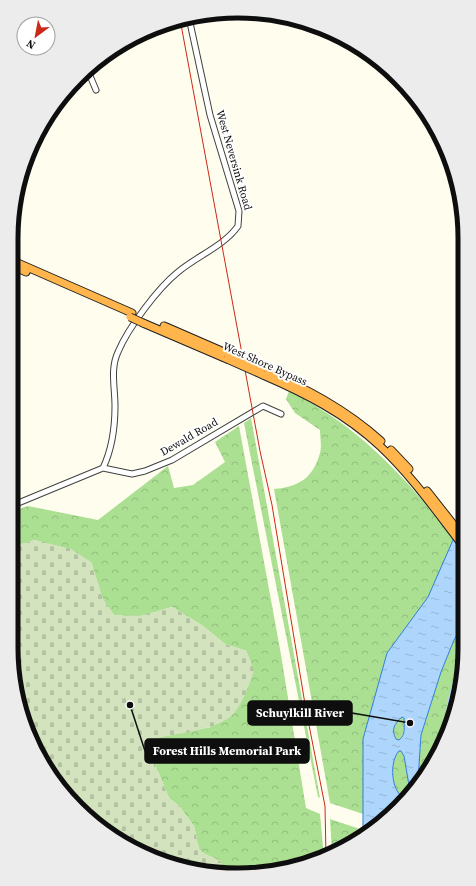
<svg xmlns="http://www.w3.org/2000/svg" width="476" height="886" font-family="'Source Serif 4',serif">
	<defs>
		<pattern id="forest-crowns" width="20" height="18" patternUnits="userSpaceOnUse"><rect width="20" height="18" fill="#abdf92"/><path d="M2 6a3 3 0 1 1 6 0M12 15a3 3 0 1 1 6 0" fill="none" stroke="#92be7d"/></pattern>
		<pattern id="cemetery-stones" width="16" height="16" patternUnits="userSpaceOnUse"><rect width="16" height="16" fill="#d2e3bd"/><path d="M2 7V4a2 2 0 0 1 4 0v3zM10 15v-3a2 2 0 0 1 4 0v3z" fill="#b3c2a1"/></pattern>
		<pattern id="water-ripples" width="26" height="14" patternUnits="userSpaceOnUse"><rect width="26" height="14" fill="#aed5fb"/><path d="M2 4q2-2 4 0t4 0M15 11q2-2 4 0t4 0" fill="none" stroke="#94b6d6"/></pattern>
	</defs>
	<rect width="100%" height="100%" fill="#fffeee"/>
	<!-- forest -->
	<path fill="url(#forest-crowns)" d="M 289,391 C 360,427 407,478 454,540 L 428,597 L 387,653 L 363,739 L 363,814 L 330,803 L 274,489 C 299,487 313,478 320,453 C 322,446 320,437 320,430 L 295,413 L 286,399 Z
		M 251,418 L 320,798 L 318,797 L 244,423 Z
		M 239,426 L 280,649 L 306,808 L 320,814 L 324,858 L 253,874 L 222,872 L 222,862 L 203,853 L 199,849 L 194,826 L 179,806 L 169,798 L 145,740 L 211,727 L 247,651 L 225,644 L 203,626 L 172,607 L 139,617 L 114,615 L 103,600 L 91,562 L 35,540 L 11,547 L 11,512 L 28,506 L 98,520 L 168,466 L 174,488 L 193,485 L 225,462 L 215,442 Z
		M 464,623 L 465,663 L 457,707 L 435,761 L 418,781 L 421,735 L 441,672 L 454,640 Z
		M 402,717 L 404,718 C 404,726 405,735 399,740 L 396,739 C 391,730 394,724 402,717 Z
		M 399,751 L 401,751 L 404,756 L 410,791 L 404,798 C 391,791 389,762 399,751 Z
		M 330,819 L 363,830 L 363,834 L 332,853 Z"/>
	<!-- cemetery -->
	<path fill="url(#cemetery-stones)" d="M 35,540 L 71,549 L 91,562 L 103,599 L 114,615 L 139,616 L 172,607 L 203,626 L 225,644 L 247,651 L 254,671 C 249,685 244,700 235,712 C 219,732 169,734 145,740 L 169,798 L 179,806 L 194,826 L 199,849 L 203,853 L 222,862 L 222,872 L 179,867 L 112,837 L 58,786 L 23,721 L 11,648 L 11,547 Z"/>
	<!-- water -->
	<path fill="url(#water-ripples)" stroke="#2f7fd9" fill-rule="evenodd" d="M 464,515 L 464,623 L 454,640 L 441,672 L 421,735 L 418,781 L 410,791 L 404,756 L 401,751 L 399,751 C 389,762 391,791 404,798 L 388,819 L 363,834 L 363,739 L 387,653 L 428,597 ZM 402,717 L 404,718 C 404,726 406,735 399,740 L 396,739 C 391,730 394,724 402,717 Z"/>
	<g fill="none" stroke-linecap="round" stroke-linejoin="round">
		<!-- canal -->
		<path stroke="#aed5fb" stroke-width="4" d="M 447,732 L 449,703 L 464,650"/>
		<!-- minor casing -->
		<g stroke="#414141" stroke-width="7">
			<path id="minor" d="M 88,71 L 96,90
				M 103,468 L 132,474 L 145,471 L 172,460 L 263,406 L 281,414
				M 11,506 L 103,468 C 112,449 115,427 115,406 C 115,387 110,369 118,352 C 128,328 158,288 178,272 C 197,256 224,246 238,226 L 239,211 L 210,115 L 189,18"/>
		</g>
		<!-- highway casing -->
		<g stroke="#1f1f1f" stroke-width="9">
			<path id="highway" d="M 11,260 L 132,313
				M 11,265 L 26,272
				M 143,323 L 227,359
				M 164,326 L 226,353
				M 262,369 C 305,388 345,409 381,441
				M 263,375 C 305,393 346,414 380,446 C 412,476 437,512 464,547
				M 391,450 L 409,469
				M 427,491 L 464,538"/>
		</g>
		<!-- minor -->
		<use href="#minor" stroke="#fff" stroke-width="5"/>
		<!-- highway -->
		<use href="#highway" stroke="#ffb54c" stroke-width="7"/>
		<!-- rail -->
		<path stroke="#ca2819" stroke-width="1" d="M 180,19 L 260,451 L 272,505 L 306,710 L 325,806 L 326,857"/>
		<!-- highway-bridge casing -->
		<g stroke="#1f1f1f" stroke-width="9" stroke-linecap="butt">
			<path id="highway-bridge" d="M 130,317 L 143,323
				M 226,353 L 262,369
				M 227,359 L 263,375"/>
		</g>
		<!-- highway-bridge -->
		<use href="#highway-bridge" stroke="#ffb54c" stroke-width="7"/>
	</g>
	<g text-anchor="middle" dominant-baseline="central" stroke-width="4" stroke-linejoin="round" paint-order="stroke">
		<!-- street labels -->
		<g font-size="11" fill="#0e0e0e" stroke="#fff">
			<text transform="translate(234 160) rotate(74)">West Neversink Road</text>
			<text transform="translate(265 364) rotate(24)">West Shore Bypass</text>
			<text transform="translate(189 437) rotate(-30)">Dewald Road</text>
		</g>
	</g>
	<!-- crop -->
	<path d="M0 0H476V886H0ZM238 18H238A220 220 0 0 1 458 238V648A220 220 0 0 1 238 868H238A220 220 0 0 1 18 648V238A220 220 0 0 1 238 18Z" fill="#ececec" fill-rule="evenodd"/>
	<path fill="none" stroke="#0e0e0e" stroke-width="5" d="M238 18H238A220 220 0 0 1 458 238V648A220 220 0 0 1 238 868H238A220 220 0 0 1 18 648V238A220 220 0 0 1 238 18Z"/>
	<!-- callouts -->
	<path fill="none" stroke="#0e0e0e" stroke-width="1.5" d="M410 723L352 713M130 705L145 751"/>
	<g fill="#0e0e0e" stroke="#fff" stroke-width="1.5">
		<circle cx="410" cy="723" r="4"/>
		<circle cx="130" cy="705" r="4"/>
	</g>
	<g fill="#0e0e0e" stroke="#0e0e0e" stroke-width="1.5">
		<rect x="248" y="701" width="104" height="24" rx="4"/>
		<rect x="145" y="739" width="164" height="24" rx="4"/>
	</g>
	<g font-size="12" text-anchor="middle" font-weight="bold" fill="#fff">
		<text x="300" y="717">Schuylkill River</text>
		<text x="227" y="755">Forest Hills Memorial Park</text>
	</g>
	<!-- north arrow -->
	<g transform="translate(36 36) rotate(212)"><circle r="19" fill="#ffffff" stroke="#9f9f9f"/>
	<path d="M0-3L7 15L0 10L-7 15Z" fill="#ca2819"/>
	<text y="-6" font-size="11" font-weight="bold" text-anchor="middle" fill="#0e0e0e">N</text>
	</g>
</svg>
